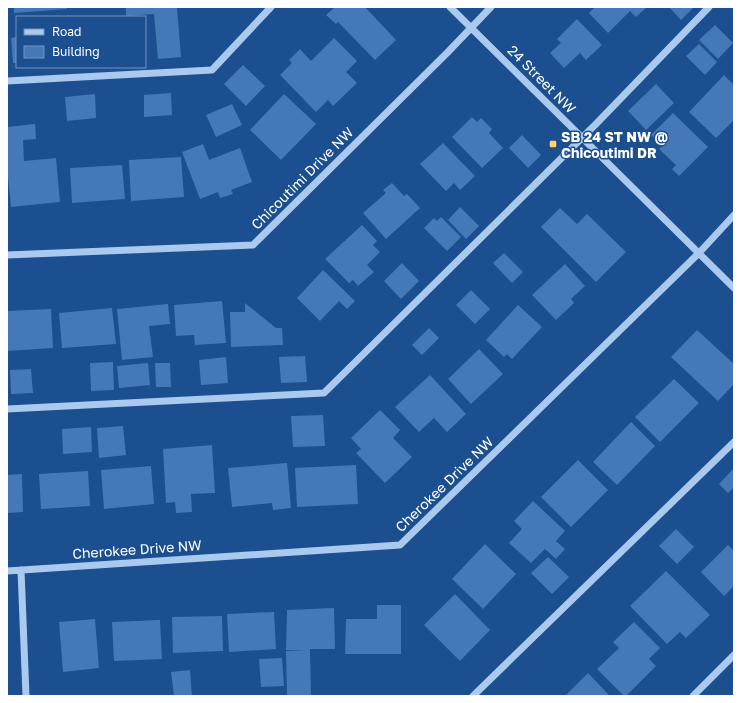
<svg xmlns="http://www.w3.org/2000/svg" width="741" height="703" font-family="'Golos Text',sans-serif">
	<rect width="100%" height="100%" fill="#1b4f8f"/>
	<!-- building -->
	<path fill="#4478b7" d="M 14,7 L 67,7 L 67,9 L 14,13 Z
		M 126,7 L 177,7 L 181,57 L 158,59 L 154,14 L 126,16 Z
		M 335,7 L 365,7 L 396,40 L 375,60 L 338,22 L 336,24 L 326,15 Z
		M 595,7 L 647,7 L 636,17 L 630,11 L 608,33 L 589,13 Z
		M 669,7 L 694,7 L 681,20 Z
		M 577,19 L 602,45 L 586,60 L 580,53 L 564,68 L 550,53 L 561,43 L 557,39 Z
		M 715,25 L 733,43 L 718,59 L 699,40 Z
		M 17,37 L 17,63 L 13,63 L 11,38 Z
		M 334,38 L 357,61 L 346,72 L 357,83 L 333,106 L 328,100 L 316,112 L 280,75 L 292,63 L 289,60 L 300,49 L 311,61 Z
		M 699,44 L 717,62 L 705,75 L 686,56 Z
		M 243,65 L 265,86 L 246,106 L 224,84 Z
		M 724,75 L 734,85 L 734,120 L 716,138 L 689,112 Z
		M 656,84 L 674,103 L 646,130 L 628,111 Z
		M 171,93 L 172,115 L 144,117 L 144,95 Z
		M 95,94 L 96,118 L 67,121 L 65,97 Z
		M 284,94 L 316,124 L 281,160 L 250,130 Z
		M 232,104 L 242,125 L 216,137 L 206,115 Z
		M 673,113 L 708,147 L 679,176 L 672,169 L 676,165 L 659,149 L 662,146 L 651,135 Z
		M 472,117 L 477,122 L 481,118 L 492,129 L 489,133 L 503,148 L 482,168 L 452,137 Z
		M 35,124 L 36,139 L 23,140 L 24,161 L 56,158 L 60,202 L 11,207 L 7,167 L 7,127 Z
		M 522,135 L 541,155 L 528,168 L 509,148 Z
		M 443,143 L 475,176 L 460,190 L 454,183 L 446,191 L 420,164 Z
		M 203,144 L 209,160 L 240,148 L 252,182 L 231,190 L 233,194 L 220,198 L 218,192 L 200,199 L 182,152 Z
		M 181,157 L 184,197 L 131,201 L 129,160 Z
		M 122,165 L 125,199 L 72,203 L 70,168 Z
		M 392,183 L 404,196 L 407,194 L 420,208 L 386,239 L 363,213 L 386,193 L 383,190 Z
		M 460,207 L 479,226 L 466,239 L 448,220 Z
		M 560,208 L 577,224 L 587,214 L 626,252 L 596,282 L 541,227 Z
		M 441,217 L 461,237 L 447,251 L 424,228 L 434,218 L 437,221 Z
		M 362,225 L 377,241 L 373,245 L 380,252 L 367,265 L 374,272 L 358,286 L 353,280 L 349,283 L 325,259 Z
		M 504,253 L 523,272 L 512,283 L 493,263 Z
		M 402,263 L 419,281 L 401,299 L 384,281 Z
		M 565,264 L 585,286 L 571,299 L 574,303 L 556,320 L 532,295 Z
		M 323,270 L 355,301 L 347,309 L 339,301 L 320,321 L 297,298 Z
		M 471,290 L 490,309 L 475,324 L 456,305 Z
		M 222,301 L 226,343 L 195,345 L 194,335 L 176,336 L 174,305 Z
		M 245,303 L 276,328 L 282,328 L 283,345 L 231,347 L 230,312 L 245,312 Z
		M 168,304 L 170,324 L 149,326 L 153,357 L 122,360 L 117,309 Z
		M 518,305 L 542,327 L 512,359 L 507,354 L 504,357 L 486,340 Z
		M 112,308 L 116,344 L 62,348 L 59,313 Z
		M 51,309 L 53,348 L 7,351 L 7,311 Z
		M 429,328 L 439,338 L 422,355 L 412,345 Z
		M 697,330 L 734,364 L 734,384 L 718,401 L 671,357 Z
		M 479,349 L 503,374 L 471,404 L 448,379 Z
		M 305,356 L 307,382 L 281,383 L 279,357 Z
		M 226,357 L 228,383 L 201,385 L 199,360 Z
		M 113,362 L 114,390 L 91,391 L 90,363 Z
		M 148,363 L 150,385 L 119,388 L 117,366 Z
		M 155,363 L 170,363 L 171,387 L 156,387 Z
		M 31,369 L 33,393 L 11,394 L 10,370 Z
		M 430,375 L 466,414 L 447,432 L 434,418 L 419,432 L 395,407 Z
		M 674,379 L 699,403 L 660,442 L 635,417 Z
		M 380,410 L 400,430 L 393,438 L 412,457 L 385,483 L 356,453 L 361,449 L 351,438 Z
		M 323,415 L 325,446 L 293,447 L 291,416 Z
		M 631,422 L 655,446 L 617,485 L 593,462 Z
		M 123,426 L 126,455 L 99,458 L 97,428 Z
		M 91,427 L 92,452 L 63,454 L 62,429 Z
		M 212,445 L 215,493 L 191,494 L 192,512 L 176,513 L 175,502 L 166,503 L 163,449 Z
		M 578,460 L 608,490 L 571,527 L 541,497 Z
		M 287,463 L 291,508 L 273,510 L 272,503 L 232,507 L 228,468 Z
		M 356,465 L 358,504 L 297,507 L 295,468 Z
		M 151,466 L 154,504 L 104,509 L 101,470 Z
		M 733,469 L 734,471 L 734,487 L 728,493 L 719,484 Z
		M 88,471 L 90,506 L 41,509 L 39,474 Z
		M 22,474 L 23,512 L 7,513 L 7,475 Z
		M 533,501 L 565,531 L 556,541 L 565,549 L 556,559 L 545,549 L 531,563 L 509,543 L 522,529 L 514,521 Z
		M 676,529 L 694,547 L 677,564 L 659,546 Z
		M 485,544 L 516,574 L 483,609 L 452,579 Z
		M 728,545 L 734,551 L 734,586 L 724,596 L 701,572 Z
		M 548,557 L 569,577 L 552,594 L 531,573 Z
		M 666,571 L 710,615 L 686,638 L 680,632 L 667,644 L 630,606 Z
		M 455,594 L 490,630 L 460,661 L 424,625 Z
		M 377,605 L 401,605 L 401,654 L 345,654 L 346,619 L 377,619 Z
		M 334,608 L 335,649 L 310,649 L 311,695 L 287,696 L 286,651 L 307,650 L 286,650 L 287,610 Z
		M 274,612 L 276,649 L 229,652 L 227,614 Z
		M 222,616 L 223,651 L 173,653 L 172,617 Z
		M 95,619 L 99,668 L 63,672 L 59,622 Z
		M 160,620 L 162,659 L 114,661 L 112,622 Z
		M 634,622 L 660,648 L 649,659 L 656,666 L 626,696 L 624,696 L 597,669 L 619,648 L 613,642 Z
		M 282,658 L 284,686 L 261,687 L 259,659 Z
		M 190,670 L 192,696 L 174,696 L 171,672 Z
		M 588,673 L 610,696 L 565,696 Z"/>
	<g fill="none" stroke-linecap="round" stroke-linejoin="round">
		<!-- minor -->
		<path stroke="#a9c9ee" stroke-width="7" d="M 450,7 L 734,288
			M 7,81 L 212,70 L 271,7
			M 7,255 L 253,245 L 447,53 L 491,7
			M 7,409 L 324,393 L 596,124 L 709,7
			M 21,570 L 26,696
			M 7,571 L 400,545 L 699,253 L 734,215
			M 473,696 L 734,442
			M 693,696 L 734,655"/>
	</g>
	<!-- markers -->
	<rect fill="#ffd166" stroke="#1b4f8f" stroke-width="1.5" x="549" y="140" width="8" height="8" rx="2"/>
	<g text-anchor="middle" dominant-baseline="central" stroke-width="3" stroke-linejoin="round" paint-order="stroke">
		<!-- street labels -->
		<g font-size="14" fill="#fff" stroke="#1b4f8f">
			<text transform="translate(542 79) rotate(45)">24 Street NW</text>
			<text transform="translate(302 178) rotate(-45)">Chicoutimi Drive NW</text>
			<text transform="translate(444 484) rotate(-44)">Cherokee Drive NW</text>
			<text transform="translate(137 549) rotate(-4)">Cherokee Drive NW</text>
		</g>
		<!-- poi labels -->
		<g font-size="14" font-weight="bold" fill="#fff" stroke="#1b4f8f" text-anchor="start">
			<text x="561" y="136">SB 24 ST NW @<tspan x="561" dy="16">Chicoutimi DR</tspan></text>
		</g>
	</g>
	<!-- border -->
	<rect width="741" height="703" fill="none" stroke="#ffffff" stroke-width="16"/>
	<!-- legend -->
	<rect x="16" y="16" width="130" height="52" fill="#1b4f8f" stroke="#7695bc"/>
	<rect x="24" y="29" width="20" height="6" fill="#a9c9ee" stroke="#7695bc"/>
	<text x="52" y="36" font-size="12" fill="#ffffff">Road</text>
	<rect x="24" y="46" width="20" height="12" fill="#4478b7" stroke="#7695bc"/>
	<text x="52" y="56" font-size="12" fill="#ffffff">Building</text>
</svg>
